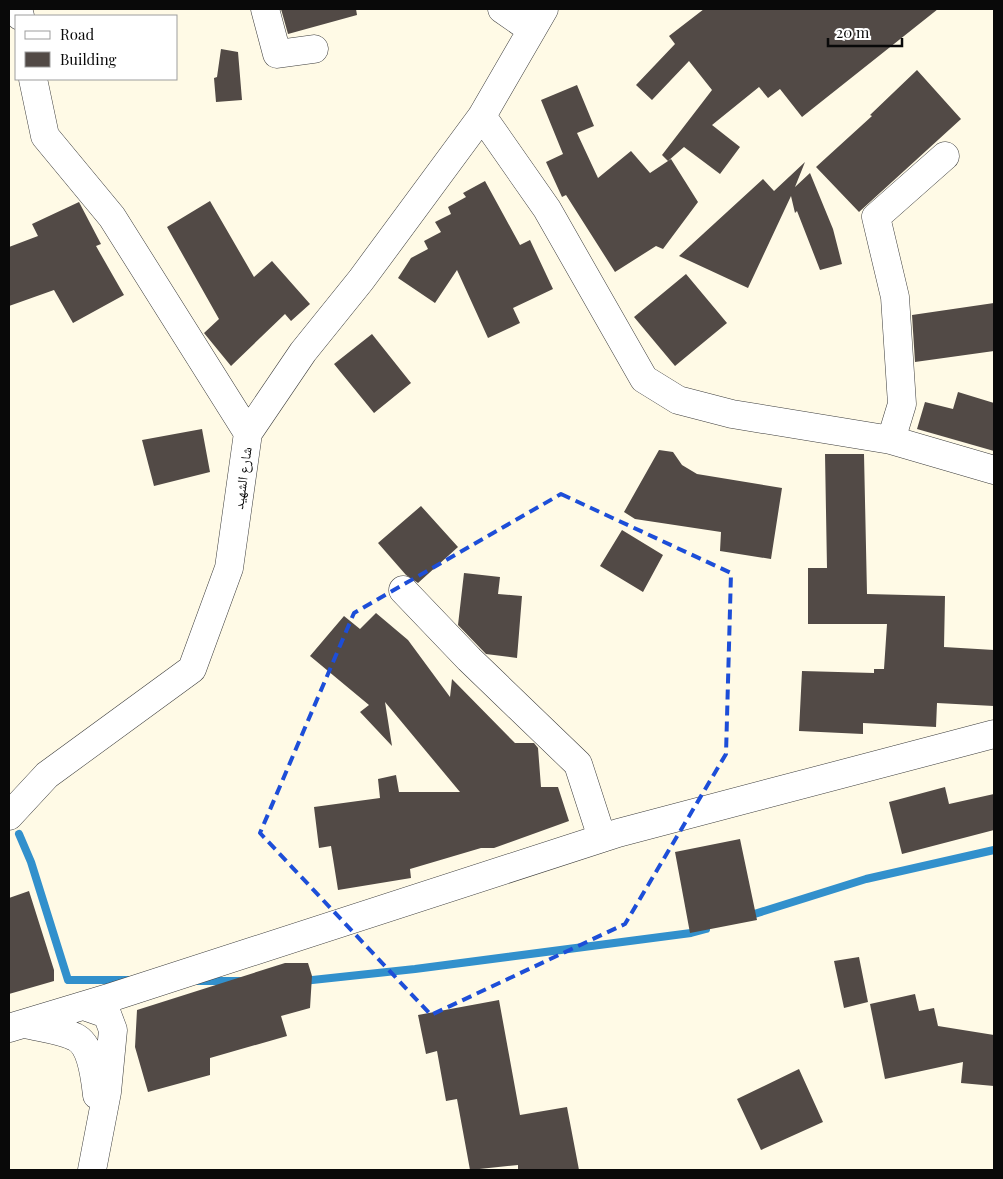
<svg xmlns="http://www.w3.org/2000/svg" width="1003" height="1179" font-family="'Playfair Display','Noto Naskh Arabic',serif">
	<rect width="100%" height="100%" fill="#fffae6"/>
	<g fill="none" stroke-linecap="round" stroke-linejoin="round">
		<!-- stream -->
		<path stroke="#3290cc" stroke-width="8" d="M 19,834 L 31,862 L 68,980 L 129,980
			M 748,916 L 866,879 L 994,850
			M 198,981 L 239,981
			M 303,981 L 415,969 L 691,933 L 706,929"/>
	</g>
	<!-- building -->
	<path fill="#524a46" d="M 281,9 L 356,9 L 357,15 L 288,34 Z
		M 704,9 L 938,9 L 802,117 L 780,89 L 768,98 L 759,87 L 712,125 L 740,147 L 720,174 L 684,147 L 668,161 L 662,155 L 712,90 L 689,61 L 652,100 L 636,85 L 675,44 L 669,36 Z
		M 221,49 L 238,52 L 242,100 L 216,102 L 214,78 L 217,77 Z
		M 917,70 L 961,119 L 859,212 L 816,167 L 872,116 L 870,115 Z
		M 577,85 L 594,126 L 577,133 L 598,178 L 631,151 L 650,173 L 671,159 L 698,202 L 663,249 L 656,246 L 615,272 L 566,195 L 562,197 L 546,162 L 563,154 L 541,100 Z
		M 805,162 L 795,187 L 810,173 L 833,229 L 842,264 L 820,270 L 797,211 L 795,213 L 791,196 L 748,288 L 679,256 L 763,179 L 774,191 Z
		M 485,181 L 520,245 L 530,240 L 553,289 L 513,308 L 520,323 L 488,338 L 457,270 L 435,303 L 398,278 L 411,258 L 428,249 L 424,241 L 441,232 L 435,222 L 451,214 L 448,207 L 466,197 L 463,193 Z
		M 210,201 L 254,277 L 272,261 L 310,304 L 291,321 L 285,314 L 231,366 L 204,333 L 219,319 L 167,227 Z
		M 79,202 L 101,244 L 96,246 L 124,295 L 73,323 L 54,290 L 9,306 L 9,247 L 38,236 L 32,224 Z
		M 686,274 L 727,323 L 675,366 L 634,317 Z
		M 994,303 L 994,351 L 915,362 L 912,315 Z
		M 372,334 L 411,383 L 374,413 L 334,364 Z
		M 958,392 L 994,403 L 994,451 L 917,429 L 925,402 L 953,409 Z
		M 202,429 L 210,472 L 154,486 L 142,440 Z
		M 659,450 L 673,452 L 682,465 L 697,474 L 782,488 L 771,559 L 720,551 L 721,532 L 635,519 L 624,512 Z
		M 825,454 L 864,454 L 867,594 L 945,596 L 944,647 L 994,650 L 994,706 L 937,703 L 936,727 L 863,723 L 863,734 L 799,731 L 802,671 L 874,673 L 874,669 L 884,669 L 887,624 L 808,624 L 808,568 L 827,568 Z
		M 421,506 L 458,547 L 418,583 L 406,575 L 378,543 Z
		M 622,530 L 663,555 L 643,592 L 600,566 Z
		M 464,573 L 500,577 L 498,594 L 522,596 L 517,658 L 486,654 L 458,625 Z
		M 376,613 L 408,640 L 450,697 L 452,679 L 515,743 L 534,743 L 538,748 L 541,787 L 558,787 L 569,821 L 494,848 L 481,848 L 410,869 L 411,878 L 338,890 L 331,846 L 319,848 L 314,807 L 380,798 L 378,779 L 396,775 L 399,792 L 460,792 L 385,702 L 392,746 L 360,712 L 369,705 L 310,656 L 344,616 L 360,629 Z
		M 945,787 L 949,804 L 994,794 L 994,830 L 902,854 L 889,802 Z
		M 740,839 L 757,920 L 690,933 L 675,852 Z
		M 29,891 L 54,970 L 54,981 L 9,994 L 9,898 Z
		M 859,957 L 868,1002 L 844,1008 L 834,961 Z
		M 285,963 L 308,963 L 312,976 L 310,1008 L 281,1016 L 287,1036 L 210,1058 L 210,1075 L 148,1092 L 135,1047 L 137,1010 Z
		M 915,994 L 919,1011 L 934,1008 L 938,1026 L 994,1035 L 994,1086 L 961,1083 L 963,1062 L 885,1079 L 870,1004 Z
		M 499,1000 L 520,1115 L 567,1107 L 579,1170 L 518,1170 L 518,1165 L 470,1170 L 457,1099 L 446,1101 L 437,1051 L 426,1054 L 418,1015 Z
		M 799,1069 L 823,1122 L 761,1150 L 737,1099 Z"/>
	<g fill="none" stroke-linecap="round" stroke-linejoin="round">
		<!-- minor casing -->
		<g stroke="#3c3c3c" stroke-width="29">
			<path id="minor" d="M 18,9 L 20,16
				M 265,9 L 277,54 L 314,49
				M 502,9 L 532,30
				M 482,116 L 547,209 L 644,379 L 678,400 L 732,414 L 891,440 L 994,470
				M 248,433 L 303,352 L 361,280 L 482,116 L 544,9
				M 891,440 L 902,404 L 895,297 L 876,217 L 945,156
				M 403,590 L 469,659 L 578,764 L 602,838
				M 9,816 L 47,775 L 192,669 L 229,568 L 248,433 L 112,217 L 45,136 L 33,79
				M 84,1006 L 107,1014 L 113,1030 L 107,1092 L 92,1170
				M 25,1024 C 41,1028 61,1030 75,1037 C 92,1045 95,1078 97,1095
				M 9,1028 L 112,997 L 618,833 L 994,734"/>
		</g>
		<!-- minor -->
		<use href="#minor" stroke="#fff" stroke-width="28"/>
	</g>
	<!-- marked area -->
	<path fill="none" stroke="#1d4ed8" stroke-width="4" stroke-dasharray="10 6" stroke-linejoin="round" d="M 561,494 L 731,573 L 726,754 L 625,924 L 431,1015 L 260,833 L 354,613 Z"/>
	<g text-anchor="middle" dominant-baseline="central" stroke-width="5" stroke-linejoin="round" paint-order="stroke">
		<!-- street labels -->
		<g font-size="14" fill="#090909" stroke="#fff">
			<text transform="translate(242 478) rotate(-82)">شارع الشهيد</text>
		</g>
	</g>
	<!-- border -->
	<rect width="1003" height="1179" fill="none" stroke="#090909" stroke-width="20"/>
	<!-- legend -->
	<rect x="15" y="15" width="162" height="65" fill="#ffffff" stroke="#9d9d9d"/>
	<rect x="25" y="31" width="25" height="8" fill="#ffffff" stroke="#9d9d9d"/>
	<text x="60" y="40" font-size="15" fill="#090909">Road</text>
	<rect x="25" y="52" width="25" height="15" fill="#524a46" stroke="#9d9d9d"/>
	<text x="60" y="65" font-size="15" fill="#090909">Building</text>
	<!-- scale -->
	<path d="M828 38v8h74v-8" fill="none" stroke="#090909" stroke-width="2.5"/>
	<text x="836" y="38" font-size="15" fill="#090909" stroke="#ffffff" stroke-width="4" paint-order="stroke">20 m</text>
</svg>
